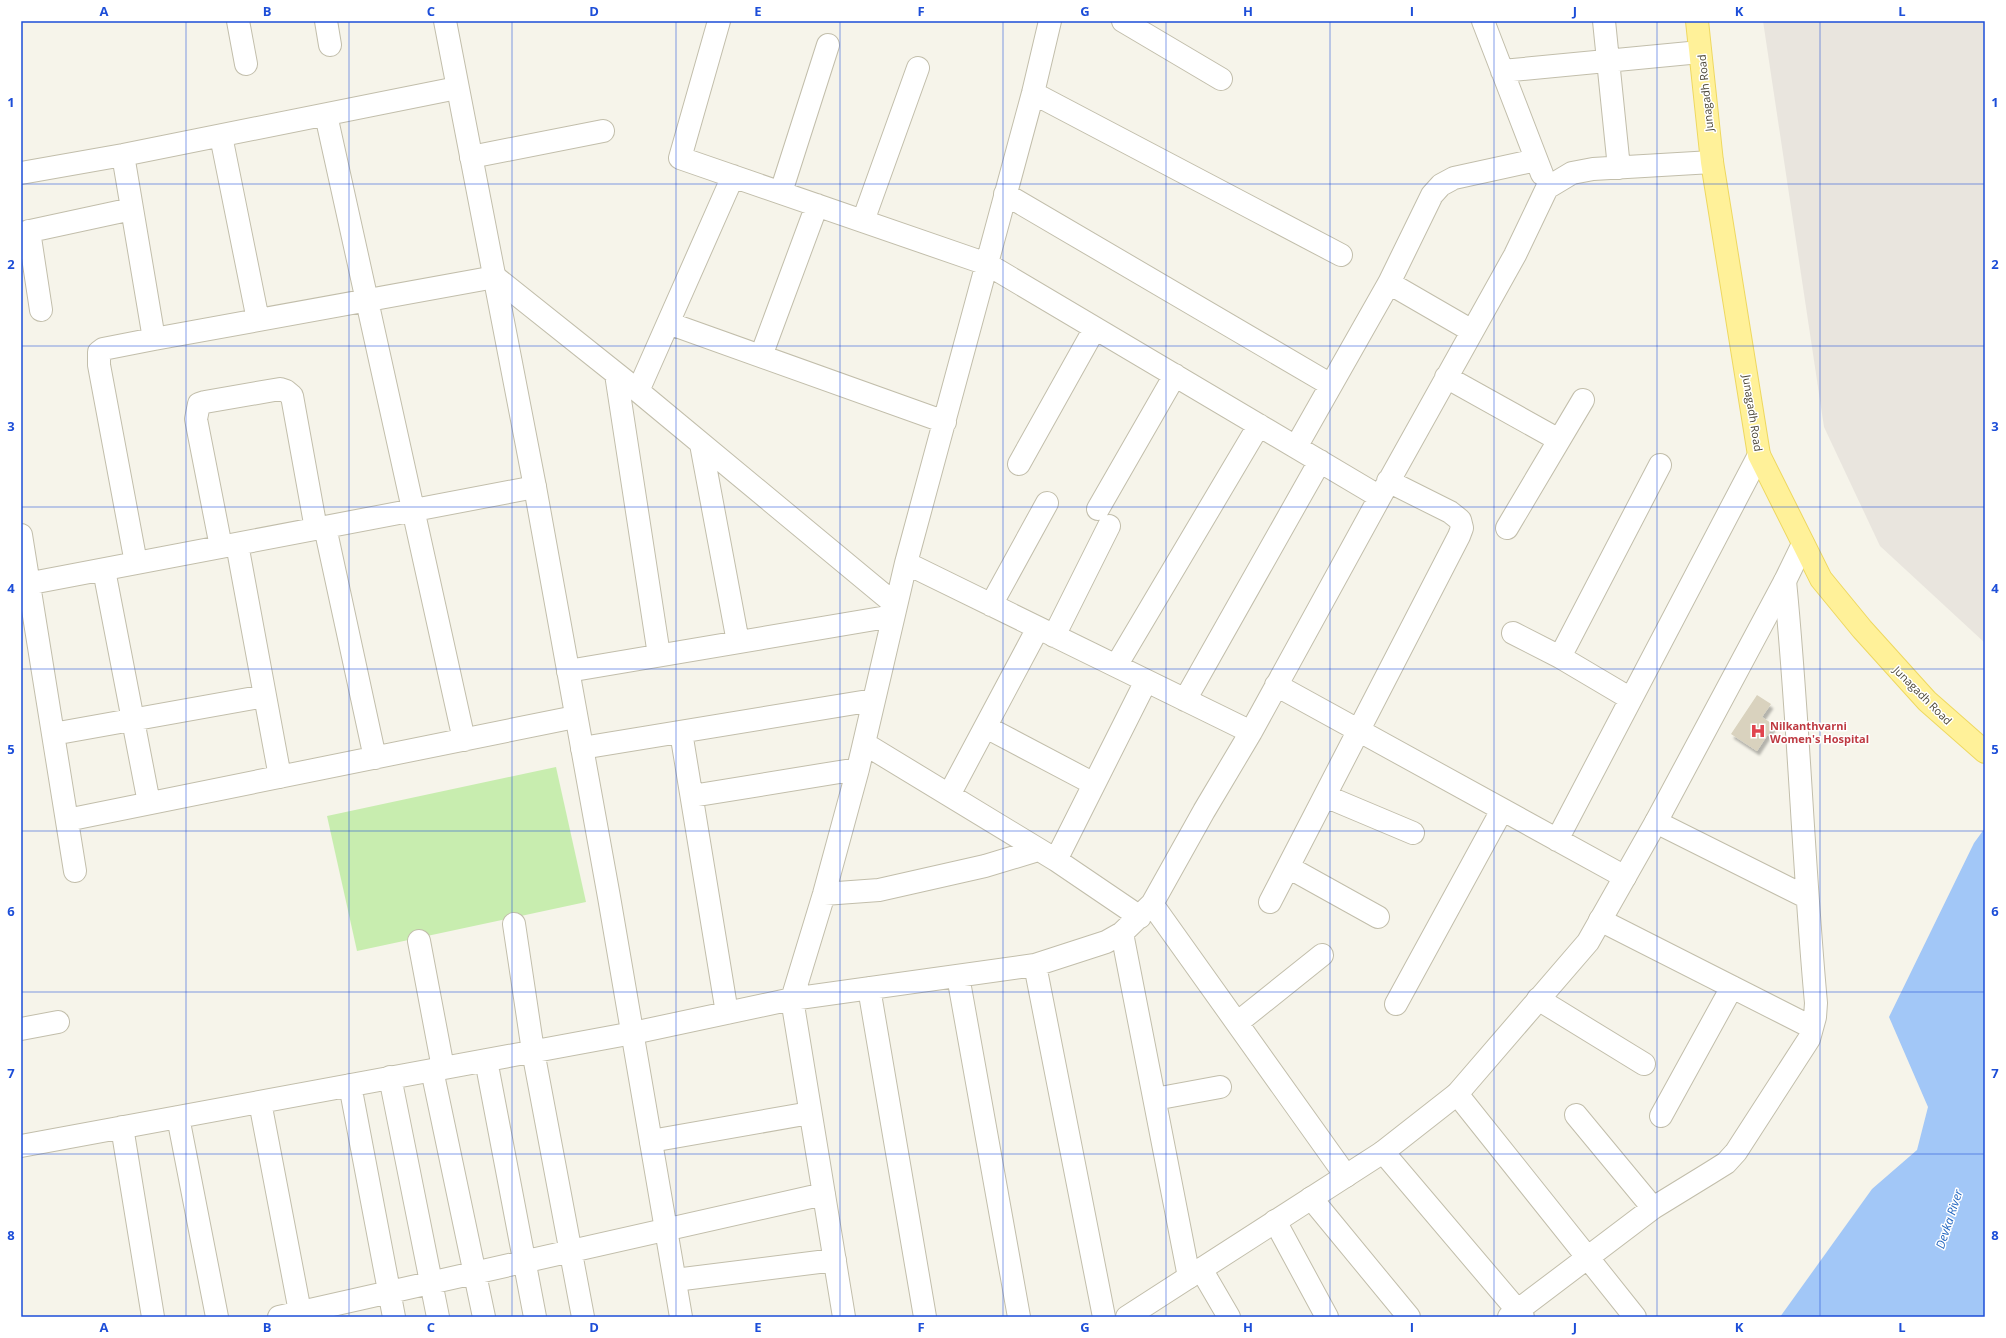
<svg xmlns="http://www.w3.org/2000/svg" width="2006" height="1338" font-family="'Open Sans',sans-serif">
	<defs>
		<filter id="shadow"><feDropShadow dx="2.5" dy="4.5" stdDeviation="1" flood-color="#0004"/></filter>
	</defs>
	<rect width="100%" height="100%" fill="#f6f4ea"/>
	<!-- industrial -->
	<path fill="#e9e5de" d="M 1763,21 L 1985,21 L 1985,643 L 1880,546 L 1824,427 Z"/>
	<!-- green -->
	<path fill="#c8edaf" d="M 556,767 L 586,902 L 357,951 L 327,816 Z"/>
	<!-- water -->
	<path fill="#a2c7f7" d="M 1985,828 L 1985,1317 L 1780,1317 L 1872,1189 L 1917,1150 L 1928,1107 L 1889,1017 L 1974,843 Z"/>
	<!-- building -->
	<path fill="#d9d2be" filter="url(#shadow)" d="M 1757,695 L 1771,704 L 1762,717 L 1774,725 L 1757,751 L 1731,734 Z"/>
	<g fill="none" stroke-linecap="round" stroke-linejoin="round">
		<!-- minor casing -->
		<g stroke="#c2beab" stroke-width="24">
			<path id="minor" d="M 238,21 L 246,64
				M 326,21 L 330,45
				M 719,21 L 680,158 L 987,264 L 1380,497
				M 1123,21 L 1221,79
				M 1483,21 L 1542,174
				M 1604,21 L 1619,168
				M 1502,71 L 1700,52
				M 1033,93 L 1341,255
				M 326,115 L 464,740
				M 221,136 L 258,320
				M 123,155 L 154,339
				M 471,157 L 603,131
				M 21,173 L 123,155 L 457,88
				M 781,192 L 828,45
				M 1005,194 L 1331,385
				M 863,221 L 918,68
				M 29,231 L 41,310
				M 21,233 L 132,209
				M 1389,283 L 1472,331
				M 668,323 L 945,422
				M 761,356 L 817,205
				M 616,374 L 659,655
				M 1446,377 L 1559,440
				M 638,391 L 733,176
				M 701,444 L 738,642
				M 1296,447 L 1389,283 L 1432,195 L 1441,185 L 1454,178 L 1536,160
				M 1019,464 L 1095,328
				M 1098,509 L 1175,375
				M 325,527 L 375,758
				M 1507,528 L 1583,400
				M 21,535 L 75,871
				M 237,544 L 280,777
				M 221,547 L 196,419 L 199,404 L 205,402 L 280,389 L 286,391 L 292,396 L 316,529
				M 136,563 L 99,365 L 99,352 L 103,349 L 154,339 L 495,277 L 638,391 L 896,605
				M 906,563 L 1251,732
				M 104,570 L 149,803
				M 21,585 L 535,487
				M 991,605 L 1047,503
				M 1513,633 L 1560,657 L 1631,699
				M 1054,636 L 1109,526
				M 1560,657 L 1660,465
				M 1116,666 L 1259,425
				M 568,671 L 893,616
				M 1276,685 L 1625,877
				M 1185,700 L 1320,461
				M 986,727 L 1094,784
				M 681,732 L 727,1013
				M 53,734 L 265,696
				M 865,744 L 1056,860 L 1140,917
				M 582,748 L 874,700
				M 949,795 L 1038,628
				M 692,796 L 858,769
				M 1325,796 L 1413,833
				M 67,820 L 575,717
				M 1656,822 L 1806,897
				M 1557,840 L 1759,455
				M 1056,860 L 1146,681
				M 1288,867 L 1378,917
				M 824,894 L 879,890 L 985,866 L 1038,850
				M 1270,902 L 1459,536 L 1462,528 L 1460,520 L 1450,512 L 1388,481
				M 1152,904 L 1346,1176
				M 1600,920 L 1811,1027
				M 514,924 L 533,1051 L 583,1317
				M 1122,933 L 1189,1277
				M 419,941 L 443,1068
				M 1035,965 L 1104,1317
				M 958,976 L 1019,1317
				M 869,988 L 925,1317
				M 1538,999 L 1644,1064
				M 1396,1004 L 1502,810
				M 1237,1023 L 1322,955
				M 21,1029 L 58,1022
				M 486,1060 L 535,1317
				M 432,1070 L 484,1317
				M 390,1077 L 438,1317
				M 350,1085 L 394,1317
				M 1457,1094 L 1635,1317
				M 1155,1099 L 1220,1087
				M 260,1102 L 301,1317
				M 1576,1115 L 1653,1208
				M 1661,1116 L 1732,987
				M 178,1117 L 217,1317
				M 122,1127 L 153,1317
				M 651,1141 L 810,1113
				M 21,1146 L 633,1033 L 792,999 L 1035,965 L 1106,942 L 1122,933 L 1152,904 L 1204,811 L 1251,732 L 1380,497 L 1515,255 L 1547,188 L 1572,173 L 1593,169 L 1712,162
				M 1383,1152 L 1523,1317
				M 1311,1198 L 1409,1317
				M 1275,1221 L 1327,1317
				M 1201,1269 L 1229,1317
				M 675,1280 L 835,1260
				M 279,1317 L 824,1194
				M 844,1317 L 792,999 L 824,894 L 858,769 L 906,563 L 1033,93 L 1050,21
				M 1509,1317 L 1653,1208 L 1710,1173 L 1726,1163 L 1736,1152 L 1809,1039 L 1815,1017 L 1816,1003 C 1803,863 1799,722 1785,581"/>
		</g>
		<!-- tertiary casing -->
		<g stroke="#c2beab" stroke-width="24">
			<path id="tertiary" d="M 445,21 L 535,487 L 609,897 L 681,1317
				M 1127,1317 L 1383,1152 L 1457,1094 L 1588,942 L 1656,822 L 1785,581 L 1803,544"/>
		</g>
		<!-- primary casing -->
		<g stroke="#eed860" stroke-width="24">
			<path id="primary" d="M 1697,21 L 1712,162 L 1759,455 L 1821,579 L 1862,629 L 1927,701 L 1985,752"/>
		</g>
		<!-- minor -->
		<use href="#minor" stroke="#fff" stroke-width="22"/>
		<!-- tertiary -->
		<use href="#tertiary" stroke="#fff" stroke-width="22"/>
		<!-- primary -->
		<use href="#primary" stroke="#fff199" stroke-width="22"/>
	</g>
	<!-- grid -->
	<path fill="none" stroke="#1d4ed8" stroke-width="1" stroke-opacity="0.55" d="M 186,21 L 186,1317M 349,21 L 349,1317M 512,21 L 512,1317M 676,21 L 676,1317M 840,21 L 840,1317M 1003,21 L 1003,1317M 1166,21 L 1166,1317M 1330,21 L 1330,1317M 1494,21 L 1494,1317M 1657,21 L 1657,1317M 1820,21 L 1820,1317M 21,184 L 1985,184M 21,346 L 1985,346M 21,507 L 1985,507M 21,669 L 1985,669M 21,831 L 1985,831M 21,992 L 1985,992M 21,1154 L 1985,1154"/>
	<!-- icons -->
	<defs>
		<g id="hospital-bare" transform="scale(1.2)"><path d="M-5-5h3v3.5h4V-5h3V5h-3V1.5h-4V5h-3Z" fill="#e0444e" stroke="#fff" stroke-width="2.5" paint-order="stroke"/></g>
	</defs>
	<g fill-rule="evenodd">
		<use href="#hospital-bare" x="1758" y="731"/>
	</g>
	<g text-anchor="middle" dominant-baseline="central" stroke-width="3" stroke-linejoin="round" paint-order="stroke">
		<!-- street labels -->
		<g font-size="11" fill="#4b4637" stroke="#fff">
			<text transform="translate(1705 93) rotate(-96)">Junagadh Road</text>
			<text transform="translate(1753 413) rotate(81)">Junagadh Road</text>
			<text transform="translate(1923 695) rotate(45)">Junagadh Road</text>
		</g>
		<!-- health labels -->
		<g font-size="11" font-weight="bold" fill="#be3a42" stroke="#fff" text-anchor="start">
			<text x="1770" y="725">Nilkanthvarni<tspan x="1770" dy="13">Women's Hospital</tspan></text>
		</g>
		<!-- water labels -->
		<g font-size="12" font-style="italic" fill="#2568c1" stroke="#fff">
			<text transform="translate(1949 1219) rotate(-72)">Devka River</text>
		</g>
	</g>
	<!-- border -->
	<rect width="2006" height="1338" fill="none" stroke="#ffffff" stroke-width="44"/>
	<rect x="22" y="22" width="1962" height="1294" fill="none" stroke="#1d4ed8" stroke-width="1.5"/>
	<g font-size="13" text-anchor="middle" font-weight="bold" fill="#1d4ed8">
		<text x="104" y="16">A</text>
		<text x="267" y="16">B</text>
		<text x="431" y="16">C</text>
		<text x="594" y="16">D</text>
		<text x="758" y="16">E</text>
		<text x="921" y="16">F</text>
		<text x="1085" y="16">G</text>
		<text x="1248" y="16">H</text>
		<text x="1412" y="16">I</text>
		<text x="1575" y="16">J</text>
		<text x="1739" y="16">K</text>
		<text x="1902" y="16">L</text>
		<text x="11" y="107">1</text>
		<text x="1995" y="107">1</text>
		<text x="11" y="269">2</text>
		<text x="1995" y="269">2</text>
		<text x="11" y="431">3</text>
		<text x="1995" y="431">3</text>
		<text x="11" y="593">4</text>
		<text x="1995" y="593">4</text>
		<text x="11" y="754">5</text>
		<text x="1995" y="754">5</text>
		<text x="11" y="916">6</text>
		<text x="1995" y="916">6</text>
		<text x="11" y="1078">7</text>
		<text x="1995" y="1078">7</text>
		<text x="11" y="1240">8</text>
		<text x="1995" y="1240">8</text>
		<text x="104" y="1332">A</text>
		<text x="267" y="1332">B</text>
		<text x="431" y="1332">C</text>
		<text x="594" y="1332">D</text>
		<text x="758" y="1332">E</text>
		<text x="921" y="1332">F</text>
		<text x="1085" y="1332">G</text>
		<text x="1248" y="1332">H</text>
		<text x="1412" y="1332">I</text>
		<text x="1575" y="1332">J</text>
		<text x="1739" y="1332">K</text>
		<text x="1902" y="1332">L</text>
	</g>
</svg>
